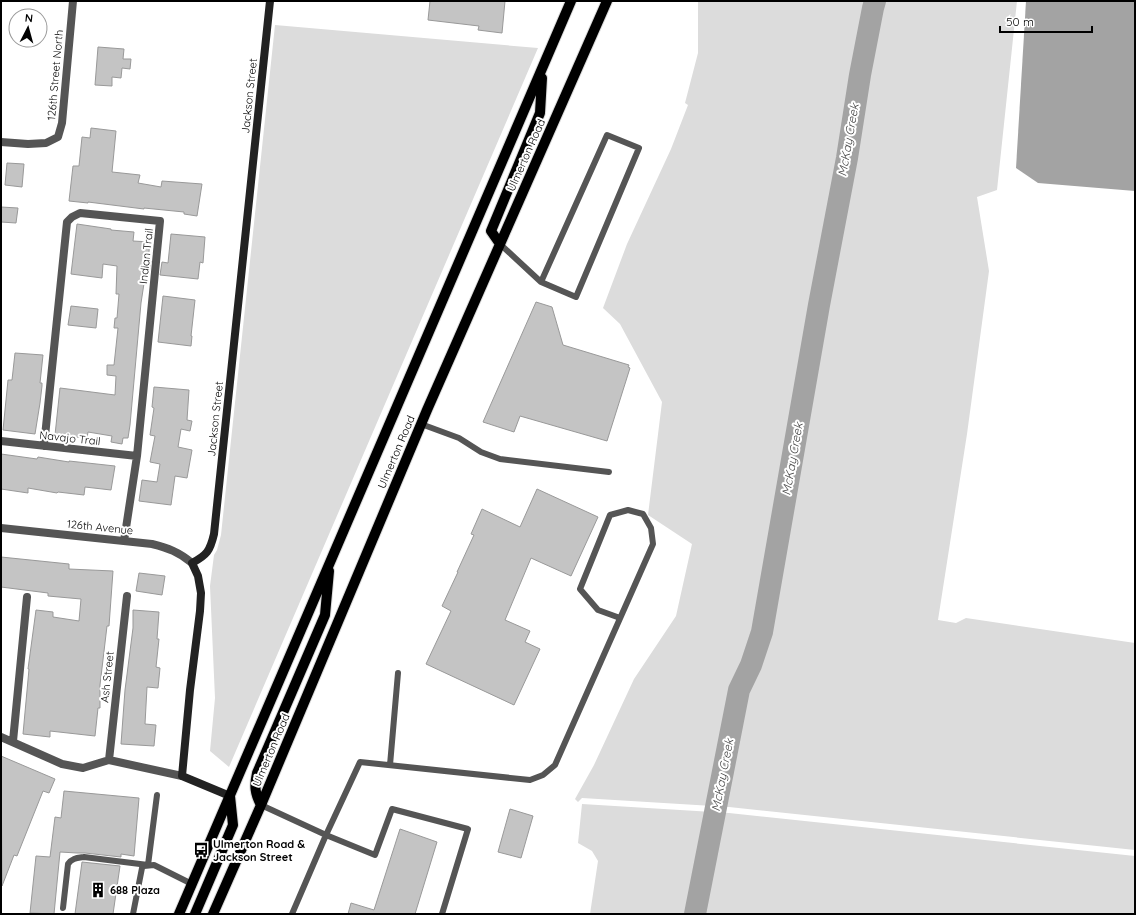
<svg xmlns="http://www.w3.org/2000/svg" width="1136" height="915" font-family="Quicksand,sans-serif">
	<rect width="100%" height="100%" fill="#fff"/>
	<!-- green -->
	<path fill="#dcdcdc" d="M 698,1 L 1017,1 L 997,190 L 977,197 L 989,271 L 967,434 L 938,620 L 956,623 L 966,618 L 1135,643 L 1135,850 L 729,807 L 582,798 L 578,802 L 575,799 L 594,765 L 634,679 L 676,616 L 692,544 L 648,515 L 662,402 L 620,324 L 603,308 L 627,244 L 671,149 L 688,105 L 685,103 L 698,53 Z
		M 275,25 L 538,48 L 229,767 L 210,751 L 215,698 L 210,586 L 214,555 L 217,550 L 221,535 Z
		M 582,804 L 729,813 L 1135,856 L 1135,914 L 590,914 L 598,861 L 592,851 L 578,843 Z"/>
	<!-- water -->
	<path fill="#a3a3a3" d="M 1026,1 L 1135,1 L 1135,191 L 1038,183 L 1016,168 Z"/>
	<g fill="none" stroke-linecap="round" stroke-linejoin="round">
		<!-- river -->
		<path stroke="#a3a3a3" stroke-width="22" d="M 695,914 L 739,690 L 751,665 L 762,632 L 819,305 L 847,158 L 860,75 L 873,8 L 875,1"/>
	</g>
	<!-- building -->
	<path fill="#c4c4c4" stroke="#999" d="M 430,1 L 505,1 L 502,33 L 478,30 L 479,26 L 428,20 Z
		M 98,47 L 124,49 L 123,59 L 131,59 L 130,69 L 122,68 L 121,78 L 112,77 L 112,86 L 95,85 Z
		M 91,128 L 116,131 L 112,172 L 140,175 L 138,183 L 161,187 L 162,181 L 202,184 L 197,216 L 184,214 L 184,212 L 144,208 L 144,209 L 88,202 L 88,203 L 69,201 L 73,166 L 79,166 L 82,137 L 90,138 Z
		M 7,163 L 24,164 L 22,187 L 5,185 Z
		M 1,207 L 18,208 L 16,223 L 1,222 Z
		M 77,224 L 111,229 L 111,230 L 134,232 L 133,241 L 150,242 L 148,261 L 151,261 L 149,274 L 147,274 L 147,277 L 145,277 L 141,303 L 130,425 L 128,438 L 123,438 L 122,444 L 111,442 L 112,436 L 88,432 L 87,438 L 55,435 L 60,388 L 115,395 L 116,376 L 107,375 L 107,365 L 114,365 L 118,328 L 114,328 L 115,318 L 117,318 L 119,294 L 116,294 L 117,266 L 103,264 L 102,278 L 71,274 Z
		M 171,234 L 205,237 L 203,263 L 200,262 L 198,279 L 160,275 L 162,262 L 168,263 Z
		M 163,296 L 195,300 L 191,336 L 192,336 L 191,346 L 158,342 Z
		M 536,302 L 552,307 L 563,345 L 629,365 L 628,367 L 630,368 L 607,441 L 520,416 L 514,432 L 483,422 Z
		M 71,306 L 98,309 L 96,328 L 68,325 Z
		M 15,353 L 43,355 L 40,383 L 42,383 L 42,386 L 40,403 L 35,434 L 3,430 L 8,380 L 12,380 Z
		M 154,387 L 189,390 L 187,420 L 192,421 L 190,431 L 181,429 L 178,447 L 192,450 L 187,478 L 175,476 L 171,505 L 139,501 L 142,480 L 157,482 L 160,464 L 150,462 L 155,436 L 150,435 L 154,408 L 152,407 Z
		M 1,454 L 37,459 L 38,457 L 69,462 L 69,461 L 115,466 L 111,490 L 85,487 L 84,495 L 58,492 L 57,493 L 28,488 L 28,493 L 1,489 Z
		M 537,489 L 598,517 L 571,576 L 531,558 L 505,620 L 530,631 L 525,642 L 540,649 L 514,705 L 426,664 L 451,611 L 442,606 L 458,572 L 457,572 L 474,535 L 471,534 L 482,509 L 520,527 Z
		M 1,557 L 69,564 L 69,569 L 113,571 L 109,626 L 107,626 L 100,685 L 100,708 L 98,708 L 95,736 L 50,731 L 50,737 L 23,734 L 29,669 L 28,669 L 36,610 L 53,612 L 53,617 L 79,621 L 81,599 L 48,596 L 48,593 L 1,587 Z
		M 139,573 L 165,576 L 162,595 L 136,591 Z
		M 133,610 L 159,612 L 157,639 L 159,639 L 156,667 L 160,668 L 158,688 L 147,687 L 145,724 L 156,725 L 154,746 L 121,744 L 125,690 L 133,628 Z
		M 1,756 L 55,779 L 49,793 L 43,791 L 17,856 L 14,855 L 2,886 Z
		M 64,791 L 139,798 L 134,856 L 121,854 L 121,857 L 85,853 L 77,853 L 60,852 L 54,914 L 30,913 L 36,856 L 50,857 L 55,817 L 61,818 Z
		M 510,809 L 533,816 L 521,858 L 498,852 Z
		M 400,829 L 437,842 L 415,914 L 348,914 L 351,903 L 374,910 Z
		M 82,862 L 120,866 L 113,914 L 75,914 Z"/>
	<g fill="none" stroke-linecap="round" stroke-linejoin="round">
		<!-- primary casing -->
		<g stroke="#dbdbdb" stroke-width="12">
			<path id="primary" d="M 500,244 L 491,231 L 540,113 L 542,78
				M 261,805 C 255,794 254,786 257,773 L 325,615 L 329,571
				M 179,914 L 571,1
				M 195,914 L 233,825 L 230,796
				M 213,914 L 261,805 L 427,410 L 607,1"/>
		</g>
		<!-- lane -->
		<path stroke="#555" stroke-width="6" d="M 500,244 L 541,282 L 576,297 L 639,148 L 607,135 L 541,282
			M 421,424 L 459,438 L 481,452 L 500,459 L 609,472
			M 390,765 L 398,673
			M 261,805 L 326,835 L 292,914
			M 63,908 L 68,864 C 72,858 77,858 84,857 L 148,865 L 157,795
			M 133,914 L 142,868 L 144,866 L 154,865 L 192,884
			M 442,914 L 468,829 L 392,809 L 375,855 L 326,835 L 360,762 L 530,780 L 543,775 L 555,765 L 653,544 L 651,528 L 643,514 L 628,510 L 610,515 L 580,589 L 598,610 L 620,618"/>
		<!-- street -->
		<path stroke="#555" stroke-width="8" d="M 1,142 L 28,144 L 46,143 L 58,137 L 62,123 L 73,1
			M 1,441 L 137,456
			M 44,446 L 67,222 L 72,217 L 80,213 L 160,221 L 137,456 L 124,541
			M 1,528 L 152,544 C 168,548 179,552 192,563
			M 1,737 L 62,764 L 83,768 L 109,760 L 182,776
			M 13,741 L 27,597
			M 109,760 L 127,596"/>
		<!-- secondary -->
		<path stroke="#222" stroke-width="8" d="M 230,796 L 182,776 L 190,690 L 200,611 L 201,593 L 198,576 L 192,563 C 207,555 210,551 214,534 L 270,1"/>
		<!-- primary -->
		<use href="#primary" stroke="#000" stroke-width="10"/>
	</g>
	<!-- icons -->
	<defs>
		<g id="bus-bare" transform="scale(1.2)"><path d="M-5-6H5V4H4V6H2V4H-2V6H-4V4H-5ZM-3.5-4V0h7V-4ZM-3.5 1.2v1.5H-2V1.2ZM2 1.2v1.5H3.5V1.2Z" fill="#000" stroke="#fff" stroke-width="2.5" paint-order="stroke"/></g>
		<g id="building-bare" transform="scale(1.2)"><path d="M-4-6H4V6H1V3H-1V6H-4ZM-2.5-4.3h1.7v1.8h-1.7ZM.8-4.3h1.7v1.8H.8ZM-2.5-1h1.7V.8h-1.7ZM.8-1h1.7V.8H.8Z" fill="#000" stroke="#fff" stroke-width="2.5" paint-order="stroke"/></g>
	</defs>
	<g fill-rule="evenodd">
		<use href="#bus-bare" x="201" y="850"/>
		<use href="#building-bare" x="98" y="890"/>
	</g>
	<g text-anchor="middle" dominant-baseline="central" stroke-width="4" stroke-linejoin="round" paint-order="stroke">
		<!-- street labels -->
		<g font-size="11" fill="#000" stroke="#fff">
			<text transform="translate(55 75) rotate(-85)">126th Street North</text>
			<text transform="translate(249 96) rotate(-84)">Jackson Street</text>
			<text transform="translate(526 155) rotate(-66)">Ulmerton Road</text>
			<text transform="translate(146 256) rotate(-84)">Indian Trail</text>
			<text transform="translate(215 419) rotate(-84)">Jackson Street</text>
			<text transform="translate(70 438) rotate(6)">Navajo Trail</text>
			<text transform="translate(396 452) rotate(-67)">Ulmerton Road</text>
			<text transform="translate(100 527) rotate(6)">126th Avenue</text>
			<text transform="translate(107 677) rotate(-84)">Ash Street</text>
			<text transform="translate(271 750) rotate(-67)">Ulmerton Road</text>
		</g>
		<!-- poi labels -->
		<g font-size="11" font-weight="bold" fill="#000" stroke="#fff" text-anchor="start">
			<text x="213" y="844">Ulmerton Road &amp;<tspan x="213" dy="13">Jackson Street</tspan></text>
			<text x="110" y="890">688 Plaza</text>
		</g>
		<!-- water labels -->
		<g font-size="12" font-style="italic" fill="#444" stroke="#fff">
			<text transform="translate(848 140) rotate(-80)">McKay Creek</text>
			<text transform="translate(792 459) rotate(-80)">McKay Creek</text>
			<text transform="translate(722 775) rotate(-79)">McKay Creek</text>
		</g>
	</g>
	<!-- border -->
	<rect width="1136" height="915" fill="none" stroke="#000000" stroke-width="4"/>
	<!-- north arrow -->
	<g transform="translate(28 28) rotate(6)"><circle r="19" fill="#ffffff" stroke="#999999"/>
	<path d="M0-3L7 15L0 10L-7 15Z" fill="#000000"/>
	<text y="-6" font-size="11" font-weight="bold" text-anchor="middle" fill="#000000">N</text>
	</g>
	<!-- scale -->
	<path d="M1000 26v6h92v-6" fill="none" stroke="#000000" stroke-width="2"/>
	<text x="1006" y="26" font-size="12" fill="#000000" stroke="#ffffff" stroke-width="3" paint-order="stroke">50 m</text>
</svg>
